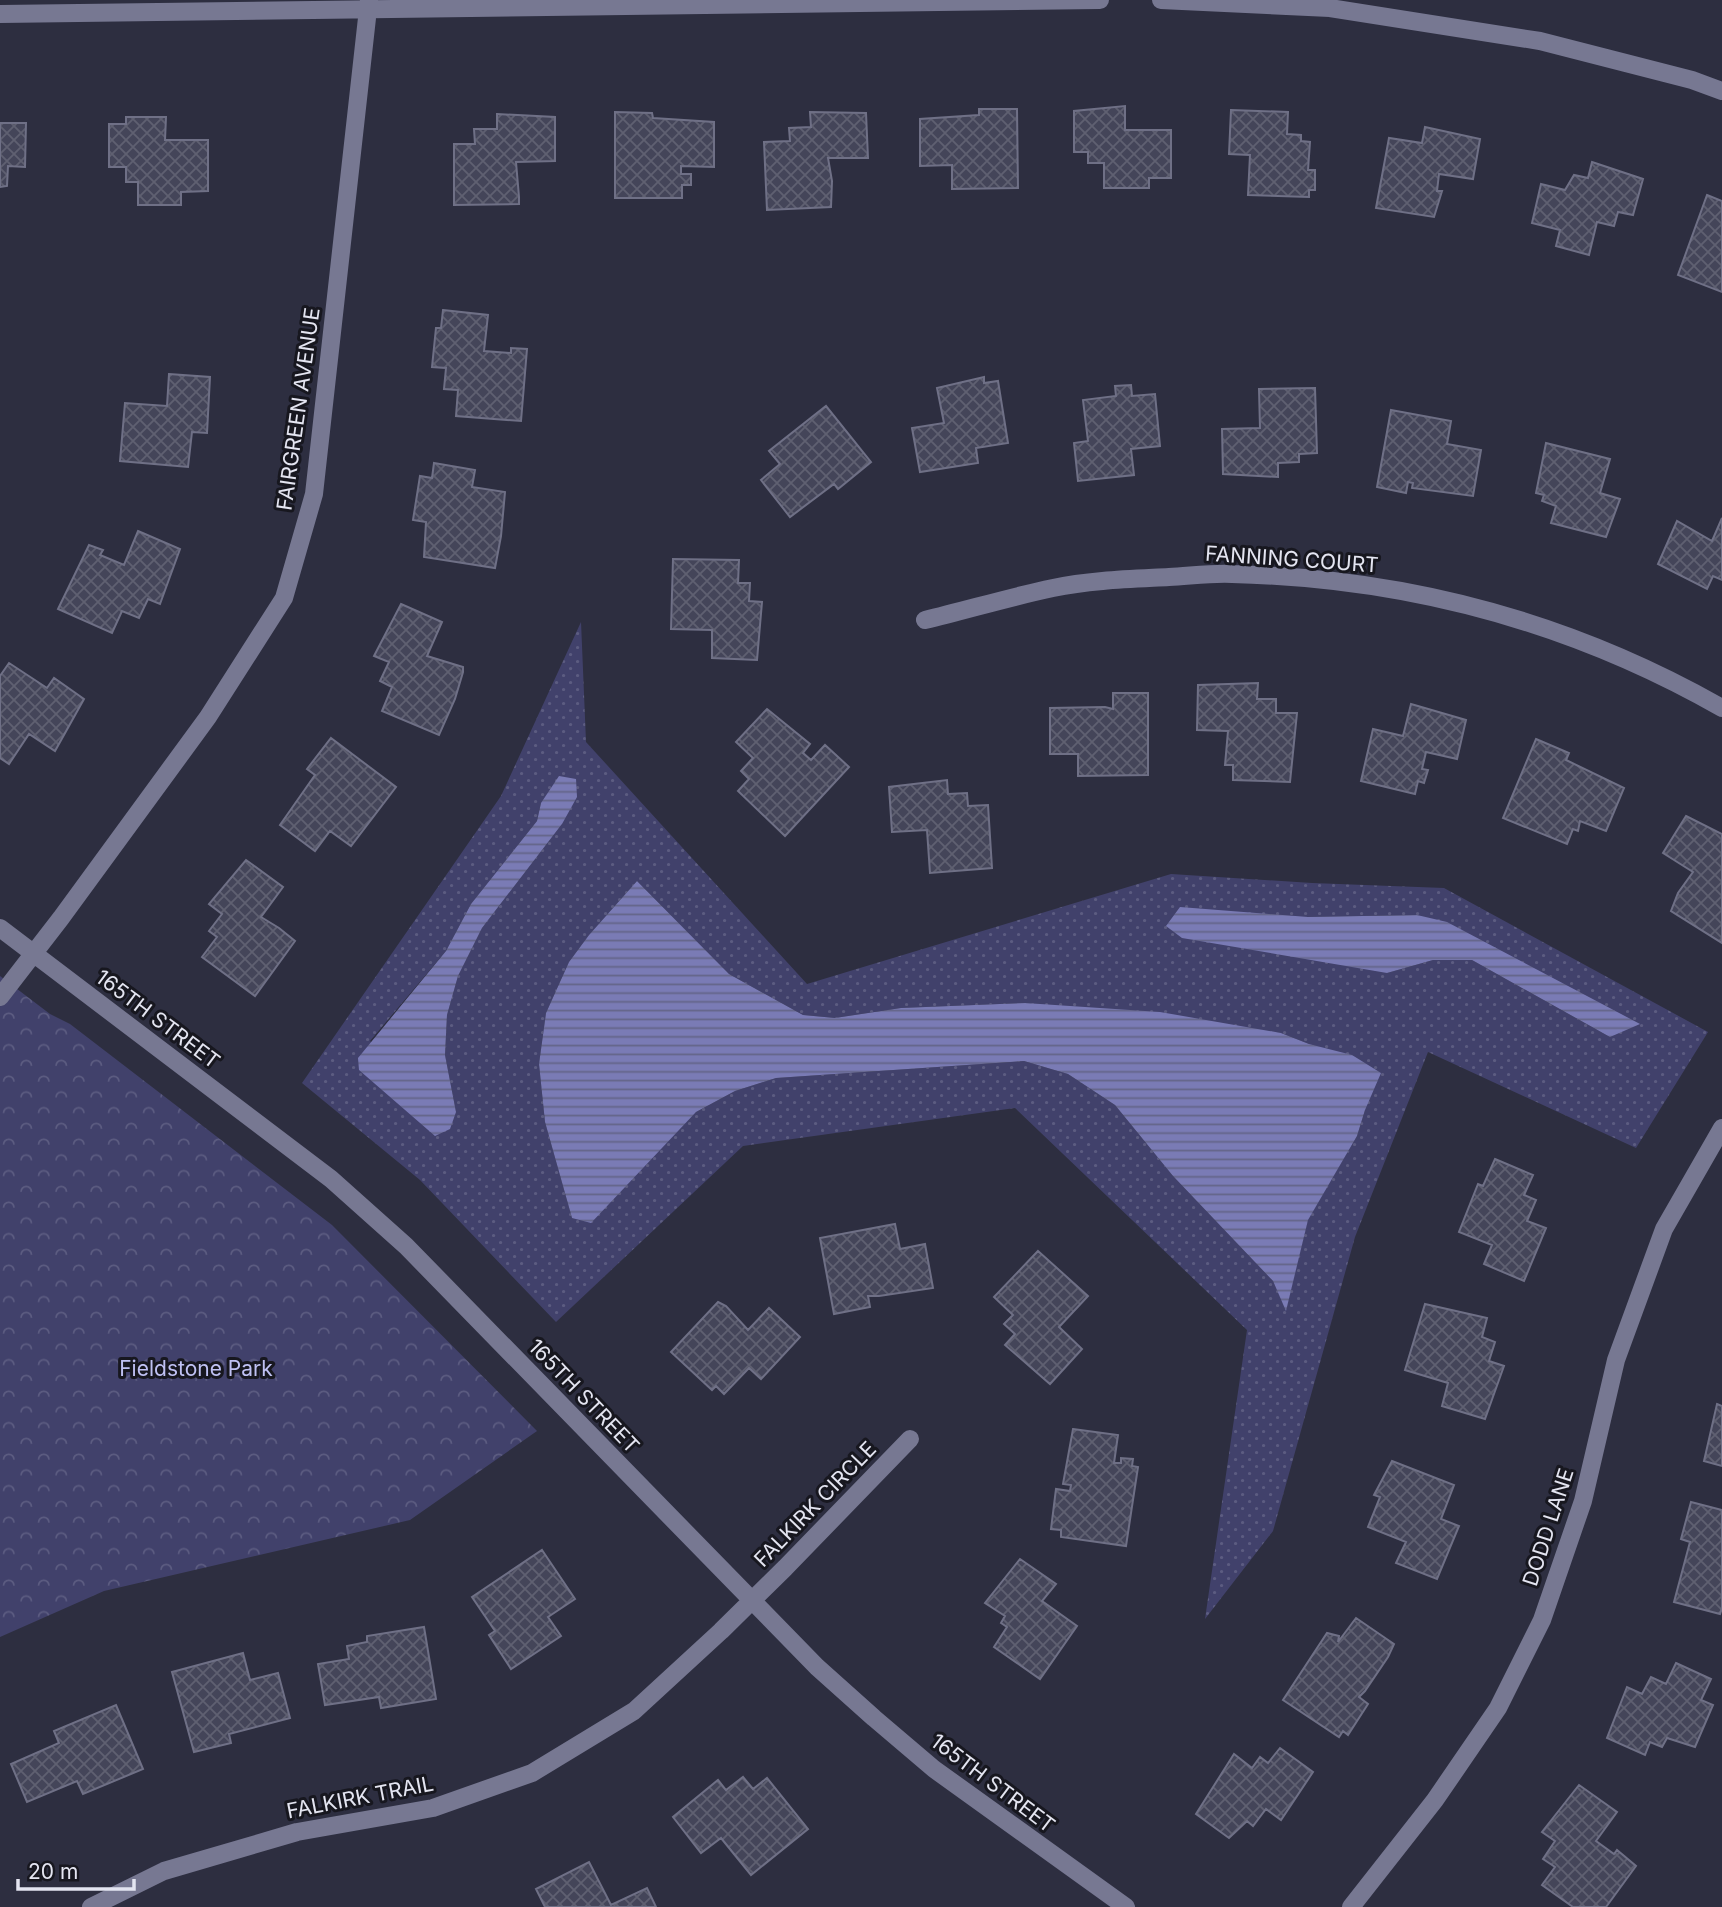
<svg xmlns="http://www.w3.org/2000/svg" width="1722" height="1907" font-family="Inter,sans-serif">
	<defs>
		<pattern id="grass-dots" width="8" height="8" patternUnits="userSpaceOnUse" patternTransform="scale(1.75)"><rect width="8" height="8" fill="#41416b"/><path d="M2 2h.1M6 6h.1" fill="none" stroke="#5c5c81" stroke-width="1.8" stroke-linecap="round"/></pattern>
		<pattern id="park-crowns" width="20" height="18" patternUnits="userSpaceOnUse" patternTransform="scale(1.75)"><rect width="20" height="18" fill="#41416b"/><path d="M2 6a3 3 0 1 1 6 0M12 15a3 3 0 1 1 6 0" fill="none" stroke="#5c5c81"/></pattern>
		<pattern id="water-rules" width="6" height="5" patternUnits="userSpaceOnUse" patternTransform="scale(1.75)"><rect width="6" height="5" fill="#7a7bb5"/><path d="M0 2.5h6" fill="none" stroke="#646589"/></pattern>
		<pattern id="building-cross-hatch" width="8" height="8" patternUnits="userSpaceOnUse" patternTransform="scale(1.75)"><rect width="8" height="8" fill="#444559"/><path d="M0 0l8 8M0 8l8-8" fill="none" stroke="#5f6071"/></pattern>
	</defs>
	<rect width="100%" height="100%" fill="#2d2e40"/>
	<!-- grass -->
	<path fill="url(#grass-dots)" fill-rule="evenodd" d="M 581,622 L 586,742 L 807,984 L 1171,874 L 1312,883 L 1444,888 L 1708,1032 L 1636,1148 L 1428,1052 L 1355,1237 L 1273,1531 L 1205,1619 L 1247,1330 L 1015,1108 L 743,1146 L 556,1322 L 420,1180 L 302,1083 L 501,796 ZM 541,803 L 562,824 L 482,928 L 458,976 L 447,1015 L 445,1055 L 456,1112 L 370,1041 L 446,951 L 471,904 L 537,821 ZM 637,881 L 729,974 L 803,1015 L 835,1018 L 901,1008 L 1025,1003 L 1281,1033 L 1309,1044 L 1365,1110 L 1357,1136 L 1308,1219 L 1286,1309 L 1273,1281 L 1173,1176 L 1115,1105 L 1068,1074 L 1024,1061 L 776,1078 L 735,1091 L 696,1112 L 572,1218 L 545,1122 L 539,1064 L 546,1013 L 569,962 L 589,935 ZM 1417,915 L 1610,1037 L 1472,960 L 1433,960 L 1387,973 L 1308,917 Z"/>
	<!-- park -->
	<path fill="url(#park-crowns)" d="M 0,976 L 50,1014 L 70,1024 L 332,1225 L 537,1431 L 410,1520 L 104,1591 L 0,1637 Z"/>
	<!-- water -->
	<path fill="url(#water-rules)" d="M 559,776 L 576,779 L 577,797 L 562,824 L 482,928 L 458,976 L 447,1015 L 445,1055 L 456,1112 L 450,1129 L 435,1136 L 359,1070 L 358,1058 L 446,951 L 471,904 L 537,821 L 541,803 Z
		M 637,881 L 729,974 L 803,1015 L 835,1018 L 901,1008 L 1025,1003 L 1160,1012 L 1281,1033 L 1309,1044 L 1352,1055 L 1381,1073 L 1365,1110 L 1357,1136 L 1308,1220 L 1286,1311 L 1273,1281 L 1173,1176 L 1115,1105 L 1068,1074 L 1024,1061 L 776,1078 L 735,1091 L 696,1112 L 591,1223 L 572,1218 L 545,1122 L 539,1064 L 546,1013 L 569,962 L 589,935 Z
		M 1180,907 L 1308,917 L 1417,915 L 1447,922 L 1640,1024 L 1610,1037 L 1472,960 L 1433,960 L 1387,973 L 1182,938 L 1166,926 Z"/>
	<!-- building -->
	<path fill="url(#building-cross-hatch)" stroke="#6f7086" stroke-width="2" d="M 1125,106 L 1125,130 L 1171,130 L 1171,178 L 1149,178 L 1149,188 L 1104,188 L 1104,163 L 1088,163 L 1088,152 L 1074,152 L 1074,111 Z
		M 979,109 L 1017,109 L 1018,188 L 952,189 L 952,165 L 920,166 L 920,119 L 979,115 Z
		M 1231,110 L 1288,112 L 1287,134 L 1301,135 L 1301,141 L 1310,142 L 1308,170 L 1315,170 L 1315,190 L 1309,190 L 1309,197 L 1248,195 L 1250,155 L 1229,154 Z
		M 615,112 L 652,113 L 653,118 L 714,122 L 714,167 L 681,166 L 681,174 L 691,174 L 691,185 L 682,185 L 682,198 L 615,198 Z
		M 810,112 L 866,113 L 868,158 L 828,158 L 832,181 L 831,207 L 767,210 L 764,142 L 790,141 L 789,128 L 811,127 Z
		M 497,114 L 555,117 L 555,161 L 516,162 L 519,197 L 519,204 L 454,205 L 454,144 L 475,144 L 474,129 L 497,129 Z
		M 126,117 L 166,117 L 165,140 L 208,140 L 208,191 L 181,192 L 181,205 L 138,205 L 138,182 L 126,182 L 126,167 L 109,167 L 109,124 L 126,124 Z
		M 0,123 L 26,123 L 25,167 L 8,166 L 7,186 L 0,187 Z
		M 1425,127 L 1480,139 L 1473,179 L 1439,174 L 1437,191 L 1442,191 L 1434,217 L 1376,208 L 1389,138 L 1422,143 Z
		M 1592,162 L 1643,179 L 1633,215 L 1618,212 L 1614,226 L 1597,222 L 1589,255 L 1556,246 L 1560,230 L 1532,223 L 1541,184 L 1565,190 L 1574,175 L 1588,178 Z
		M 1707,195 L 1722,201 L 1722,292 L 1678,275 Z
		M 443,310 L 488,315 L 484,351 L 511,353 L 511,348 L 527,349 L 521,421 L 456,416 L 458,390 L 444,389 L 446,368 L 432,367 L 436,328 L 441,328 Z
		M 169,374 L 210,377 L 207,433 L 192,432 L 188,467 L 120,461 L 125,403 L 167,406 Z
		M 984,377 L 984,383 L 998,381 L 1008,443 L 976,448 L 978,463 L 920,472 L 912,428 L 944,423 L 937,388 Z
		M 1131,385 L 1132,396 L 1155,394 L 1160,446 L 1131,449 L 1134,475 L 1078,481 L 1074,443 L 1088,441 L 1083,400 L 1116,396 L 1115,386 Z
		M 1315,388 L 1317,453 L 1299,454 L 1299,462 L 1278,463 L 1278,477 L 1223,474 L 1222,429 L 1260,428 L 1259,389 Z
		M 826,406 L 871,462 L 838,489 L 834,484 L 790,517 L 761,480 L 780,464 L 769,451 Z
		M 1391,410 L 1451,421 L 1447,444 L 1481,450 L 1473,496 L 1412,488 L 1413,483 L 1408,482 L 1406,493 L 1377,487 Z
		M 1546,443 L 1610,459 L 1600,493 L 1620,499 L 1606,537 L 1551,523 L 1556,506 L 1542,501 L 1544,495 L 1536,493 Z
		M 434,463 L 475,470 L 472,487 L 505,492 L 501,536 L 495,568 L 424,557 L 426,522 L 413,520 L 420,476 L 432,478 Z
		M 1722,518 L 1722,580 L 1713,576 L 1707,589 L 1658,564 L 1677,521 L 1712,541 Z
		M 138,531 L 180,549 L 160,604 L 148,599 L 139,618 L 122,611 L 112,633 L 58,609 L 89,545 L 103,550 L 100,555 L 124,565 Z
		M 673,559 L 739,560 L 738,583 L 750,583 L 749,601 L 762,602 L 757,660 L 712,658 L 712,630 L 671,629 Z
		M 401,604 L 442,622 L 427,656 L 463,667 L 463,672 L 455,699 L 439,735 L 382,711 L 392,687 L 380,681 L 389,662 L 374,656 Z
		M 9,663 L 47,688 L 54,678 L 84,699 L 55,751 L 29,734 L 9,764 L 0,758 L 0,676 Z
		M 1258,683 L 1257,699 L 1276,699 L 1276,713 L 1297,713 L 1290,782 L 1233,780 L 1233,765 L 1225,765 L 1228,731 L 1197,730 L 1198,685 Z
		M 1113,693 L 1148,693 L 1148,775 L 1078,776 L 1078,754 L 1050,754 L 1050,708 L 1105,707 L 1113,709 Z
		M 1411,704 L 1466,720 L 1457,759 L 1426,752 L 1422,769 L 1428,770 L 1424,783 L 1418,781 L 1415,794 L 1361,781 L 1373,729 L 1403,736 Z
		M 767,709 L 810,744 L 803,753 L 811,760 L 825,745 L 849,767 L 785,836 L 738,791 L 749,779 L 741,771 L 753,758 L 736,742 Z
		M 331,738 L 396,787 L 351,846 L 330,831 L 315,851 L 280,825 L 315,775 L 307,769 Z
		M 1536,739 L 1569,753 L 1566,760 L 1624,788 L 1606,831 L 1580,821 L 1578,831 L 1573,829 L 1567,844 L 1503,818 Z
		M 947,780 L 948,794 L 967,793 L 968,806 L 988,805 L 992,868 L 930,873 L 927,830 L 892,832 L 889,787 Z
		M 1686,816 L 1722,834 L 1722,943 L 1671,911 L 1678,893 L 1693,872 L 1663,853 Z
		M 246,860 L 283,887 L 261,917 L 279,928 L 295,941 L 255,996 L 202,957 L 217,937 L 209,931 L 222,914 L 209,904 Z
		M 1495,1159 L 1533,1175 L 1524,1195 L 1536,1200 L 1527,1221 L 1546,1228 L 1524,1281 L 1484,1264 L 1492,1245 L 1459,1232 L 1478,1184 L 1483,1186 Z
		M 895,1224 L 900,1249 L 925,1244 L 933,1288 L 879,1296 L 868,1296 L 870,1307 L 834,1314 L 820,1238 Z
		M 1038,1251 L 1088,1296 L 1059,1327 L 1082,1349 L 1050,1384 L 1005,1345 L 1015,1334 L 1004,1324 L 1013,1315 L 994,1297 Z
		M 718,1302 L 726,1306 L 748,1330 L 769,1308 L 800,1337 L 761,1379 L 749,1368 L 724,1394 L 716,1386 L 712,1390 L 671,1352 Z
		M 1425,1304 L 1487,1318 L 1482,1337 L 1495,1342 L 1489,1361 L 1504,1366 L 1485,1419 L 1442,1406 L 1448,1383 L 1405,1370 Z
		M 1717,1404 L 1722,1406 L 1722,1466 L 1704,1461 Z
		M 1073,1429 L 1118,1435 L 1114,1463 L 1121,1463 L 1121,1458 L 1133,1459 L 1132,1466 L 1138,1467 L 1126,1546 L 1061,1537 L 1061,1530 L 1051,1529 L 1056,1489 L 1070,1491 L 1071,1485 L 1063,1484 Z
		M 1392,1461 L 1454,1485 L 1441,1519 L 1459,1526 L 1437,1579 L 1396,1563 L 1406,1542 L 1368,1527 L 1380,1497 L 1374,1495 Z
		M 1691,1502 L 1722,1510 L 1722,1608 L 1720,1614 L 1674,1602 L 1690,1542 L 1681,1539 Z
		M 542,1550 L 575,1599 L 548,1617 L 561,1636 L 511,1669 L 489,1635 L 495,1631 L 472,1597 Z
		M 1020,1559 L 1056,1584 L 1042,1601 L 1077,1626 L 1040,1679 L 994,1647 L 1007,1627 L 1001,1623 L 1005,1616 L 985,1603 Z
		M 1356,1618 L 1394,1644 L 1388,1657 L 1365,1691 L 1359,1697 L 1368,1704 L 1348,1735 L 1343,1731 L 1339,1737 L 1283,1700 L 1327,1633 L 1339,1636 L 1338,1642 Z
		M 424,1627 L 436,1699 L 381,1708 L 379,1697 L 325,1705 L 318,1664 L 349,1659 L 347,1646 L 367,1642 L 367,1636 Z
		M 243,1653 L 250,1680 L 278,1673 L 290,1718 L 229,1734 L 231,1743 L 194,1752 L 172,1672 Z
		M 1676,1663 L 1711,1679 L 1701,1700 L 1713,1705 L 1695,1747 L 1667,1738 L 1662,1747 L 1650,1742 L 1645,1755 L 1607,1738 L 1627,1687 L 1642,1694 L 1651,1677 L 1666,1684 Z
		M 116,1705 L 143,1769 L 83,1794 L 77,1781 L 27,1802 L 11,1764 L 59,1743 L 54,1731 Z
		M 1280,1748 L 1313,1772 L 1281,1820 L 1266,1809 L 1253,1826 L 1247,1821 L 1229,1838 L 1196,1814 L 1234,1754 L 1252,1768 L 1260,1757 L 1268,1763 Z
		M 743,1777 L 753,1789 L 767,1778 L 808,1829 L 751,1875 L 721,1838 L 701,1853 L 673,1817 L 718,1780 L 726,1790 Z
		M 1579,1785 L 1617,1812 L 1596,1841 L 1614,1854 L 1617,1850 L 1636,1866 L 1606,1907 L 1573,1907 L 1542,1885 L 1555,1867 L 1543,1859 L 1555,1841 L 1542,1832 Z
		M 589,1862 L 611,1905 L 647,1888 L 656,1907 L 545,1907 L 536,1889 Z"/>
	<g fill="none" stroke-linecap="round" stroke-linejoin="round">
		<!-- minor -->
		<path stroke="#777892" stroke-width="18" d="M 1161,0 L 1330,8 L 1540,41 L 1692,80 L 1722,91
			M 0,14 L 1100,0
			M 925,620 C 967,610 1010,597 1053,588 C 1090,580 1131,579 1169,577 C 1190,576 1211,573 1232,574 C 1406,578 1571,622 1722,708
			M 0,928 L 331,1179 L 406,1246 L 817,1667 L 874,1718 L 934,1769 L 1126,1907
			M 0,997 L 61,918 L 208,717 L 284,598 L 314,494 L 369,0
			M 91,1907 L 164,1871 L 297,1832 L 433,1808 L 532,1773 L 634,1711 L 721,1631 L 785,1568 L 910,1439
			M 1351,1907 L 1435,1800 L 1498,1708 L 1542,1620 L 1583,1501 L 1616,1360 L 1664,1229 L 1722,1128"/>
	</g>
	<g text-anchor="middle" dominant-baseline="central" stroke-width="6" stroke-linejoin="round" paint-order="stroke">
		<!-- street labels -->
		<g font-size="21" fill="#e4e5f1" stroke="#17171f">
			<text transform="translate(298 409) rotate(-82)">FAIRGREEN AVENUE</text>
			<text transform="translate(1292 559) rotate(4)">FANNING COURT</text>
			<text transform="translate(158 1019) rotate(37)">165TH STREET</text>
			<text transform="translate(584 1396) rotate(46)">165TH STREET</text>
			<text transform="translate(815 1504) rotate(-46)">FALKIRK CIRCLE</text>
			<text transform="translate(1548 1527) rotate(-72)">DODD LANE</text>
			<text transform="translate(993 1783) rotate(37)">165TH STREET</text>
			<text transform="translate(360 1797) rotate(-11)">FALKIRK TRAIL</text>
		</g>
		<!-- park labels -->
		<g font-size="21" fill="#bfc1f3" stroke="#17171f">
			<text x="196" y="1368">Fieldstone Park</text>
		</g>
	</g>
	<!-- scale -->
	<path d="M18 1879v10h116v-10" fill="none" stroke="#e4e5f1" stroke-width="3.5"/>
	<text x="28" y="1879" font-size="21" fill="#e4e5f1" stroke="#17171f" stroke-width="5" paint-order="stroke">20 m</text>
</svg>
